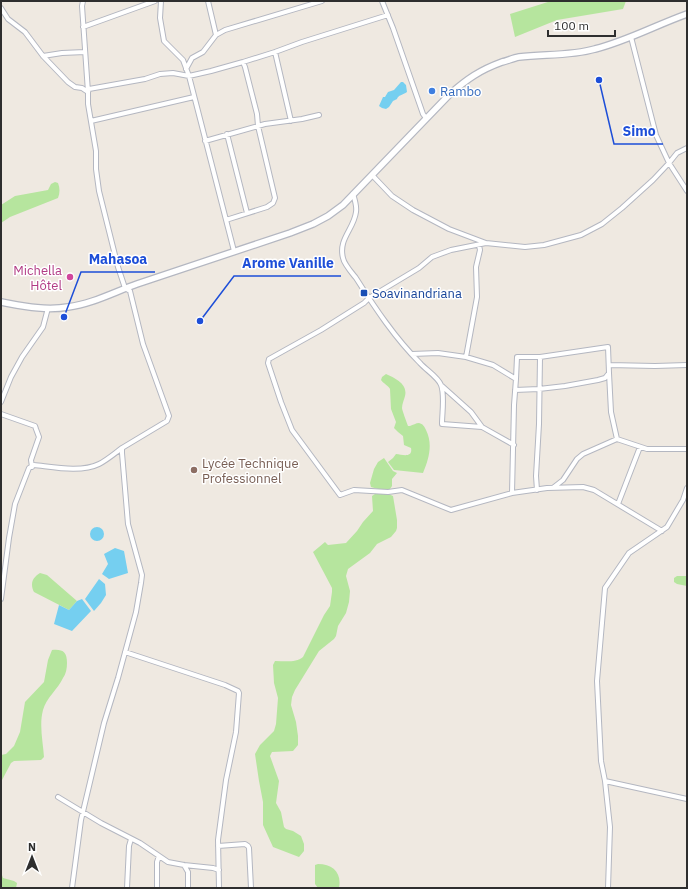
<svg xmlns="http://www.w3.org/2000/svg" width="688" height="889" font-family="'IBM Plex Sans',sans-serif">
	<rect width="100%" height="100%" fill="#efe9e1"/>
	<!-- green -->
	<path fill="#b6e59e" d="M 551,1 L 626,1 L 623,9 L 557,20 L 515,37 L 510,14 Z
		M 55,182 L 58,183 C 60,188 60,193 58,198 L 10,217 L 1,223 L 1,205 L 15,196 L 48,190 L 51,184 Z
		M 386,374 C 395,378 408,384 405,396 C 404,400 402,404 402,408 C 402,410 407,423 408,426 L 410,426 C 413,425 416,423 419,423 C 423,424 424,426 426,430 C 433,444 429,459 423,473 L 394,470 L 388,462 L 393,458 L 396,454 C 403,455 413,458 411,448 L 404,445 L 403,436 L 398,432 L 394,428 L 396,422 L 391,409 L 390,389 C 389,386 384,384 381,380 L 382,377 Z
		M 384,458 L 393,471 L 397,473 L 392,479 L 392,486 L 390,489 L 378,489 L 371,487 L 370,483 L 374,469 L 378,462 Z
		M 386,493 L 393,496 L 397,520 L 397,528 L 396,531 L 391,537 L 377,544 L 370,553 L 348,569 L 346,576 L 350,591 L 349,602 L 346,613 L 338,626 L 336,636 L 334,639 L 319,651 L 295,690 L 292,697 L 291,705 L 296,722 L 298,736 L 298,745 L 293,751 L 272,752 L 270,756 L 279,781 L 276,803 L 281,812 L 284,827 L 286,829 L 293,831 L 301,836 L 304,844 L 304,851 L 299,857 L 273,847 L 263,825 L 263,802 L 259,781 L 255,754 L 260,745 L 274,731 L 276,724 L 278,698 L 274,683 L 273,665 L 275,661 C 284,661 296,663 303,657 L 324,615 L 330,606 L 332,592 L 332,588 L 313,552 L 325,542 L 328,545 L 346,543 L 357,531 L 363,522 L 373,511 L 372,496 L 375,494 Z
		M 40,573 L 47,575 L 77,601 L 69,610 L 34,592 C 30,584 32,578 40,573 Z
		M 677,576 L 687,576 L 687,586 L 677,584 L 674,582 L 674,578 Z
		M 52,650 C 63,649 67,652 67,663 C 67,668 66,674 63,678 C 58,689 46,698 43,710 C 39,725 43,742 44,757 L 41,760 L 14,761 L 11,763 L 1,782 L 1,755 L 6,754 L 14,746 L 20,732 L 25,702 L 44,682 L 48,660 Z
		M 318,864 C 333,864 342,873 339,888 L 318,888 L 315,884 L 315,865 Z
		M 1,872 L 3,878 L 14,881 L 17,883 L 16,888 L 1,888 Z"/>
	<!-- water -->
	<path fill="#75cff0" d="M 401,82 L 403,82 L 406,85 L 407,92 C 403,95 398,95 397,99 L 393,101 L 389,107 L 386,109 L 382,108 L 379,106 L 383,97 L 385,97 L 388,92 L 394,90 Z
		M90 534a7 7 0 1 1 14 0a7 7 0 1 1-14 0Z
		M 115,548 L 124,551 L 128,573 L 109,579 L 102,574 L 108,564 L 104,554 Z
		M 99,579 L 105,584 L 106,595 L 101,603 L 94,611 L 85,599 Z
		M 82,599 L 91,611 L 72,631 L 54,624 L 59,605 L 69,610 L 77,601 Z"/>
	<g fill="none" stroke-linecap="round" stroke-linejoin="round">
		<!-- minor casing -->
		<g stroke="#b4b7c1" stroke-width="6">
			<path id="minor" d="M 161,1 L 160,18 L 164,41 L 183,60 L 189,76 L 234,251
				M 208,1 L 216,35
				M 382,1 L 393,28 L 423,114 L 426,118
				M 1,8 L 8,19 L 25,32 L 43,56 L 68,82 L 75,87 L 82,88 L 88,92 L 89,89 L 145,79 L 160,74 L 173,73 L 189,76 L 211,71 L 243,62 L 275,52 L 302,42 L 388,15
				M 83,27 L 155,1
				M 631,37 L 656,135 L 669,163 L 687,191
				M 275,52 L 291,121
				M 43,56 L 62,53 L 85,52
				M 186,69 L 192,58 L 203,52 L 216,35 L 225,30 L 322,1
				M 91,121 L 194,97
				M 227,134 L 247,213
				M 205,141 L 265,124 L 302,119 L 319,115
				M 372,175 L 392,196 L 413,210 L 449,229 L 486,243 L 525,247 L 544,245 L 581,235 L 602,224 L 622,208 L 653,180 L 669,163 L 677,153 L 687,148
				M 353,194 C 355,200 357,206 356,212 C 354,229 338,239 343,258 C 344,264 352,273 356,278 C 375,308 395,338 420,363 C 426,370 438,377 441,385 C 445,395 442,413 442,424 L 482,427 L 514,445
				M 226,220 L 267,207 L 273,203 L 275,198 L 258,126 L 257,114 L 245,67 L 243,62
				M 486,243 L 451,250 L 432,257 L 419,268 L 369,298 L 364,303 L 321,330 L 269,359 L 268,363 L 281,402 L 292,430 L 340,495 L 354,490 L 388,492 L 402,490 L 451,510 L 512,493 L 547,488 L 583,487 L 594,490 L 662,531
				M 412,354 L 438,353 L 466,357 L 493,365 L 516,379 L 514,405 L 512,493
				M 466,357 L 477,297 L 476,267 L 480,250 L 479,245
				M 609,365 L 655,366 L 687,365
				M 609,373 L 611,412 L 617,439
				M 442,386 L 471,412 L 482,427
				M 515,390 L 539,389 L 565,386 L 598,380 L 605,378 L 609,373 L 608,347 L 540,357 L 517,357 L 516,379
				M 1,402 L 11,377 L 22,357 L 43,327 L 48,308
				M 1,414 L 35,426 L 36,429 L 39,437 L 31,460 L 32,467
				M 554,487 L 563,480 L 577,459 L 583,454 L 617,439 L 647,449 L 687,449
				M 537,490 L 536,476 L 539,424 L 540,357
				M 618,504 L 640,447
				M 1,599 L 9,538 L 15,504 L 29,468 L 34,465 C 53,467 81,473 99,464 C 107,460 115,453 122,448
				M 125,652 L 225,685 L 238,691 L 239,693 L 236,732 L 226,780 L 218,840 L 219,888
				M 605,781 L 687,799
				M 58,797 L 101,823 L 140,843 L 168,862 L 184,865 L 213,868 L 219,870
				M 218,846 L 245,844 L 248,846 L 249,848 L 251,888
				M 184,865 L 188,872 L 188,888
				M 72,888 L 81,820 L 104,723 L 118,678 L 136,612 L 141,583 L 142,575 L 128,524 L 122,453 L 122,448 L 167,421 L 169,416 L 143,344 L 130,291 L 125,288 L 118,267 L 99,191 L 96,169 L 96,151 L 88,104 L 88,92 L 82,6 L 83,1
				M 127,888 L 129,846 L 131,839
				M 157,888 L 157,862 L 159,856
				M 608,888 L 610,827 L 605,781 L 601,761 L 597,681 L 605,588 L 629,553 L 667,527 L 683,500 L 687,488"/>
		</g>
		<!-- secondary casing -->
		<g stroke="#b4b7c1" stroke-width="8">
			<path id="secondary" d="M 1,302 C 23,306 45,311 68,307 C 92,304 114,292 137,284 C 188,267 239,250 290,233 L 313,224 L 328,216 L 343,205 L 450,94 C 467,79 480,70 502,62 C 507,61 513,58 519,57 C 545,54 571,56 595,49 C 627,41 656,25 687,14"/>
		</g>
		<!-- minor -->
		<use href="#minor" stroke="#fff" stroke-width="4"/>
		<!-- secondary -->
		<use href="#secondary" stroke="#fff" stroke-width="5.5"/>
	</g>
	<!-- markers -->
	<circle fill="#3f7fe0" stroke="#fff" stroke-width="1.5" cx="432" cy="91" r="4"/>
	<circle fill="#d1479c" stroke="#fff" stroke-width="1.5" cx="70" cy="277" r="4"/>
	<rect fill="#1a4fb4" stroke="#fff" stroke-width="1.5" x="360" y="289" width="8" height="8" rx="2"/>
	<circle fill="#8d6e63" stroke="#fff" stroke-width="1.5" cx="194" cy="470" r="4"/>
	<g text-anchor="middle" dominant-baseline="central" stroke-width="3" stroke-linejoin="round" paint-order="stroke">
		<!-- shop labels -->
		<g font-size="13" fill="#366cbe" stroke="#fff" text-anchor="start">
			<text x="440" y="91">Rambo</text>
		</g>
		<!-- hotel labels -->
		<g font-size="13" fill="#b23c85" stroke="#fff" text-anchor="end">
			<text x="62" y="270">Michella<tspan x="62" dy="15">Hôtel</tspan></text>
		</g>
		<!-- transit labels -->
		<g font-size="13" fill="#164399" stroke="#fff" text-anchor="start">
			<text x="372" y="293">Soavinandriana</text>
		</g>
		<!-- education labels -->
		<g font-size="13" fill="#785e54" stroke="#fff" text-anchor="start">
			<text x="202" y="463">Lycée Technique<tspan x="202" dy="15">Professionnel</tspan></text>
		</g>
	</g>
	<!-- callouts -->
	<path fill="none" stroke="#1d4ed8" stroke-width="1.5" d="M599 80L614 144H663M64 317L81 272H155M200 321L234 276H341"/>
	<g fill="#1d4ed8" stroke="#fff" stroke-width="1.5">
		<circle cx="599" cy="80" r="4"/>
		<circle cx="64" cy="317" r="4"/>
		<circle cx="200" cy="321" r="4"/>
	</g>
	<g font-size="14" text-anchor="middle" font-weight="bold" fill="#1d4ed8" stroke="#fff" stroke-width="3" stroke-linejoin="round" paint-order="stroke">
		<text x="639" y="136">Simo</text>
		<text x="118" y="264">Mahasoa</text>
		<text x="288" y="268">Arome Vanille</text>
	</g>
	<!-- border -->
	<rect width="688" height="889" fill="none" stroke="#2e2e2e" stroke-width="4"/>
	<!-- north arrow -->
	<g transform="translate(32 857)" stroke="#ffffff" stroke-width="3" paint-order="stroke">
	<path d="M0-3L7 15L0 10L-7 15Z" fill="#2e2e2e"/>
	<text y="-6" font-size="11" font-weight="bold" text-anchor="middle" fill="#2e2e2e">N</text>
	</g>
	<!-- scale -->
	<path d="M548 30v6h67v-6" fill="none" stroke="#2e2e2e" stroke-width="2"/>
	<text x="554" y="30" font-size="12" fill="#2e2e2e" stroke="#ffffff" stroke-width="3" paint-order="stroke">100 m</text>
</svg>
